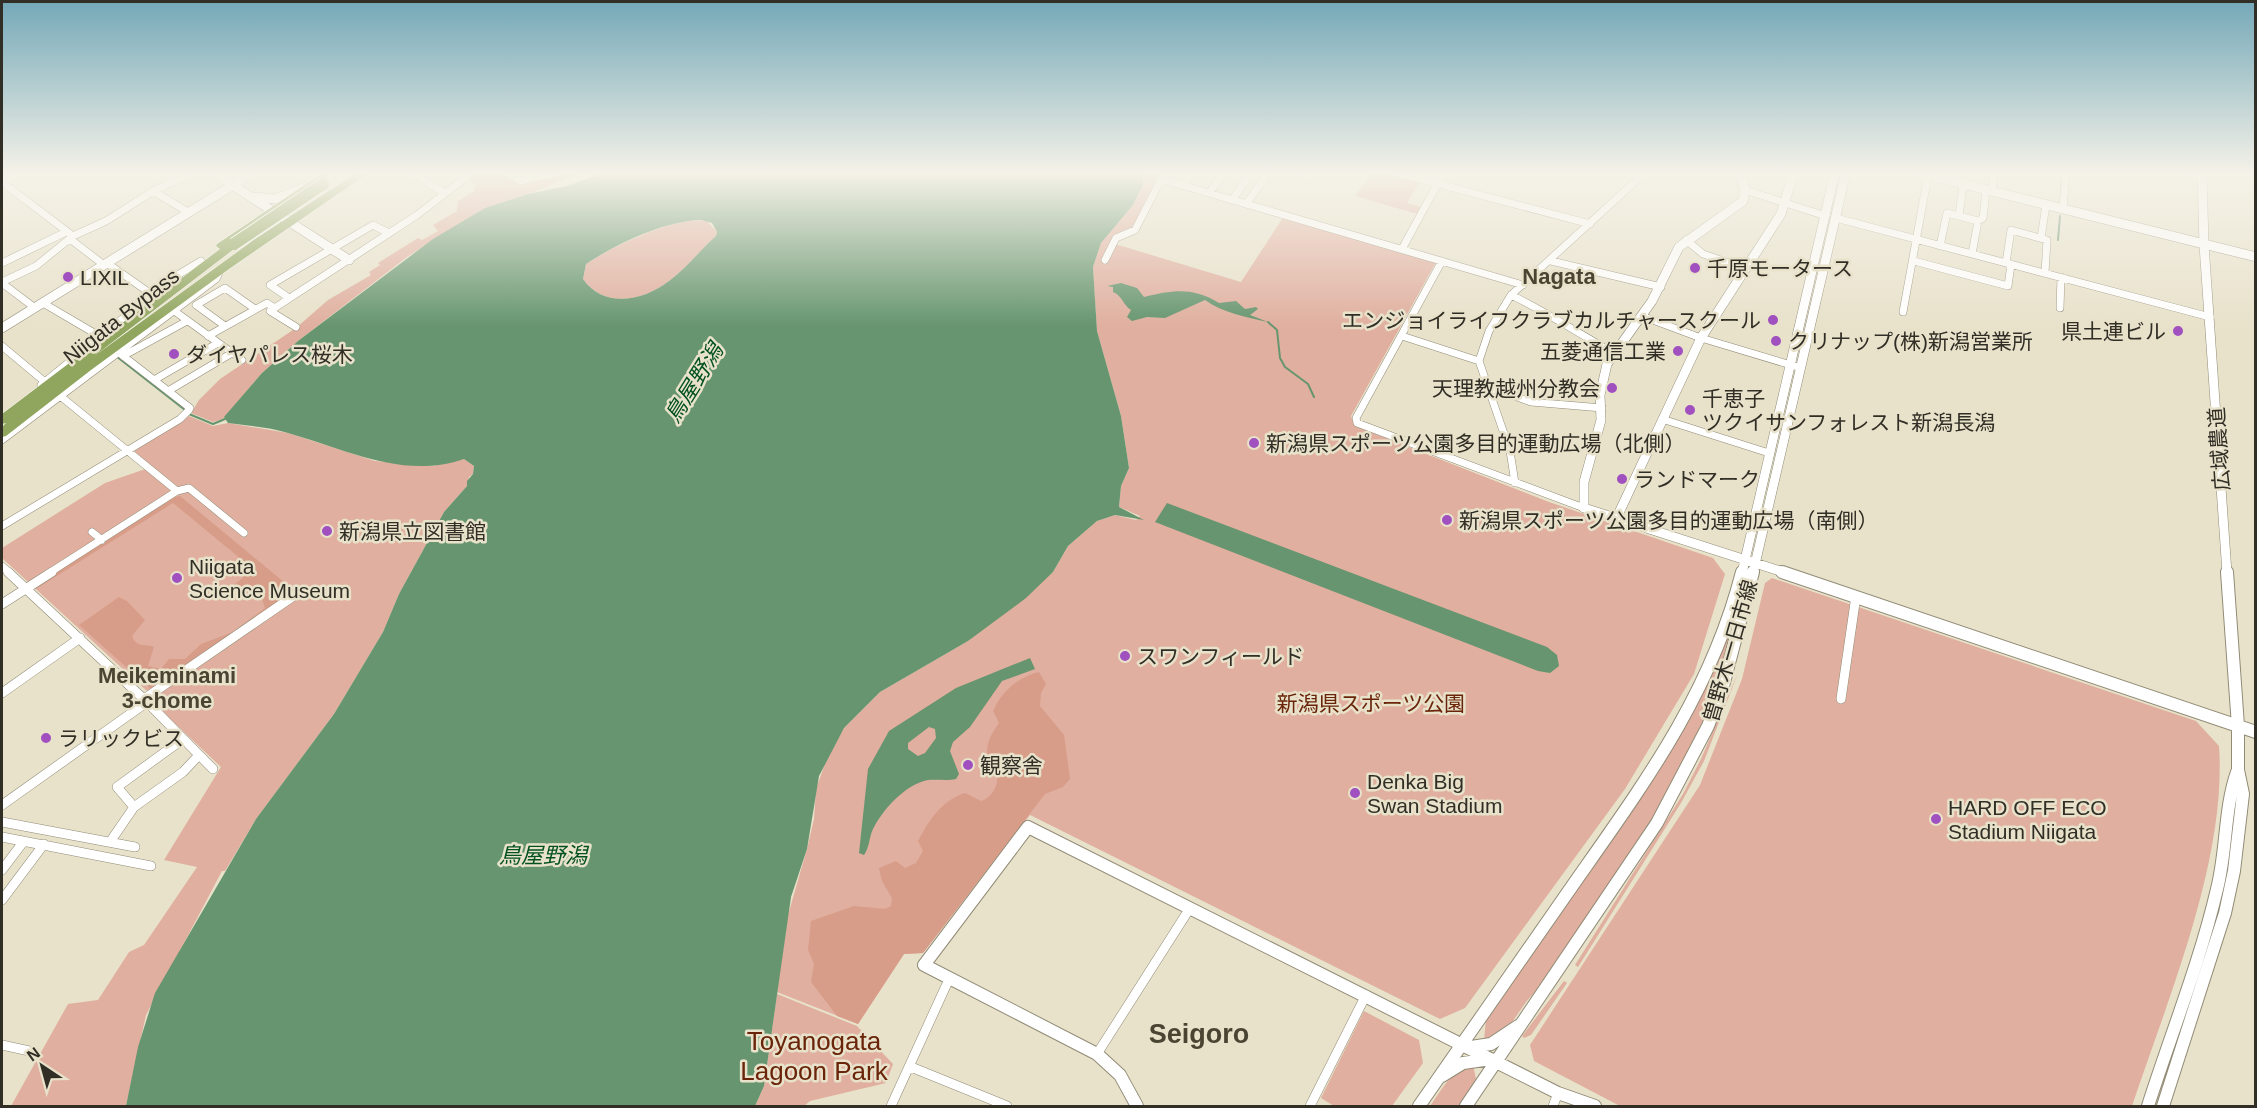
<svg xmlns="http://www.w3.org/2000/svg" width="2257" height="1108" font-family="Arial,'Noto Sans JP',sans-serif">
	<rect width="100%" height="100%" fill="#e8e2cb"/>
	<!-- green -->
	<path fill="#e0af9f" d="M 476,172 L 504,172 C 520,192 542,177 563,172 C 569,171 576,172 582,172 L 528,194 L 485,208 L 407,257 L 298,341 L 262,373 L 223,419 L 213,422 L 191,413 L 199,400 L 220,379 L 296,328 L 328,300 L 371,275 L 369,272 L 380,265 L 378,263 L 418,238 L 422,240 L 438,231 L 433,225 L 457,211 L 458,201 L 473,192 L 476,185 L 466,178 Z
		M 1145,172 L 1158,172 L 1153,191 L 1135,227 L 1116,236 L 1115,244 L 1241,282 L 1284,216 L 1436,262 L 1351,416 L 1355,426 L 1549,502 L 1713,558 L 1725,574 L 1694,674 L 1625,789 L 1465,1008 L 1440,1019 L 1030,815 L 923,953 L 904,954 L 858,1024 L 777,992 L 788,915 L 807,849 L 814,819 L 816,789 L 827,758 L 844,728 L 880,692 L 968,641 L 1053,572 L 1068,546 L 1097,521 L 1115,515 L 1136,520 L 1140,516 L 1119,507 L 1121,486 L 1129,468 L 1121,416 L 1097,331 L 1093,267 L 1101,243 L 1133,205 Z
		M 1373,172 L 1387,172 L 1420,182 L 1407,203 L 1421,207 L 1417,214 L 1355,196 Z
		M 707,221 L 717,232 L 716,236 C 700,250 687,268 669,281 C 643,301 604,309 583,279 L 586,264 C 613,246 675,216 707,221 Z
		M 189,416 L 213,426 L 228,423 L 288,433 L 375,461 L 433,466 L 464,459 L 474,466 L 473,474 L 469,477 L 467,486 L 444,512 L 399,594 L 383,632 L 352,684 L 334,714 L 256,819 L 225,871 L 222,871 L 146,1015 L 126,1106 L 11,1106 L 68,1004 L 98,1000 L 129,952 L 144,945 L 197,867 L 164,860 L 221,767 L 150,700 L 149,693 L 2,558 L 2,548 L 105,483 L 151,467 L 134,451 Z
		M 1772,578 L 2196,721 L 2219,746 C 2227,860 2168,998 2132,1106 L 1620,1106 L 1534,1061 L 1530,1045 L 1700,785 L 1742,679 L 1765,583 Z
		M 1742,599 L 1714,702 L 1655,819 L 1548,977 L 1526,1002 L 1506,1031 L 1484,1041 L 1486,1019 L 1674,744 Z
		M 1738,673 L 1704,761 L 1681,803 L 1578,967 L 1575,965 L 1683,794 L 1701,759 Z
		M 1564,981 L 1567,983 L 1531,1035 L 1524,1038 L 1522,1036 Z
		M 777,994 L 857,1026 L 893,1064 L 886,1083 L 810,1101 L 804,1106 L 755,1106 L 764,1086 Z
		M 1364,1011 L 1419,1040 L 1423,1063 L 1392,1106 L 1334,1106 L 1321,1098 Z
		M 1473,1065 L 1476,1079 L 1459,1106 L 1430,1106 C 1442,1090 1451,1069 1473,1065 Z"/>
	<!-- forest -->
	<path fill="#d89d89" d="M 180,496 L 296,592 L 153,691 L 79,625 L 119,597 L 127,601 L 145,620 L 132,636 C 137,649 146,643 154,647 L 148,666 L 161,669 L 169,659 L 185,659 L 201,644 L 233,632 L 265,608 L 262,599 L 233,586 L 253,569 L 173,503 L 36,589 L 32,586 L 174,497 Z
		M 1039,672 L 1046,684 L 1041,693 L 1040,706 L 1064,735 L 1070,779 L 1063,787 L 1045,794 L 923,953 L 904,954 L 858,1024 L 837,1016 L 811,982 L 814,964 L 808,950 L 811,921 L 854,906 L 885,909 L 891,906 L 892,898 L 882,881 L 879,868 L 896,861 L 905,868 L 916,863 L 923,851 L 918,841 C 930,819 941,801 965,793 L 981,801 C 991,798 999,786 997,775 C 995,767 987,763 987,753 C 987,741 992,733 999,723 L 993,711 C 1002,691 1018,677 1039,672 Z"/>
	<!-- water -->
	<path fill="#66956f" fill-rule="evenodd" d="M 606,172 L 1143,172 L 1143,184 L 1133,205 L 1101,243 L 1093,267 L 1097,331 L 1121,416 L 1129,468 L 1121,486 L 1119,507 L 1144,520 L 1115,515 L 1097,521 L 1068,546 L 1053,572 L 1026,598 L 968,641 L 880,692 L 844,728 L 819,776 L 807,849 L 791,897 L 764,1086 L 755,1106 L 126,1106 L 138,1047 L 155,993 L 256,819 L 334,714 L 383,632 L 399,594 L 444,512 L 467,486 L 467,481 L 473,474 L 474,466 L 464,459 C 403,480 345,449 288,433 C 268,427 248,426 228,423 L 224,417 L 262,373 L 298,341 L 433,239 L 485,208 L 528,194 L 567,186 ZM 701,220 L 712,223 L 717,232 L 716,236 C 700,250 687,268 669,281 C 643,301 604,309 583,279 L 586,264 C 616,244 664,221 701,220 Z
		M 1121,283 L 1137,288 L 1144,297 C 1173,290 1193,287 1219,303 L 1236,301 L 1245,309 L 1256,307 L 1258,309 L 1250,315 L 1268,322 C 1246,317 1223,313 1205,300 L 1165,318 L 1147,317 L 1132,321 L 1127,317 L 1131,310 C 1123,305 1122,295 1113,292 L 1113,287 L 1107,286 Z
		M 1167,503 L 1547,647 L 1557,655 L 1559,666 L 1550,673 L 1538,671 L 1155,522 Z
		M 1030,658 L 1035,669 L 1002,681 L 970,727 L 953,742 L 950,751 L 959,774 L 956,779 C 947,781 937,779 928,780 C 906,784 883,809 873,829 C 869,837 870,846 864,855 L 859,853 L 868,769 L 889,731 L 956,688 ZM 929,727 L 935,729 L 936,738 L 925,753 L 918,756 L 908,749 L 908,743 Z"/>
	<g fill="none" stroke-linecap="round" stroke-linejoin="round">
		<!-- stream -->
		<path stroke="#66956f" stroke-width="2" d="M 2061,196 L 2062,172
			M 2058,240 L 2060,216
			M 1268,322 L 1277,330 L 1280,358 L 1285,367 L 1308,384 L 1314,397
			M 116,356 L 185,410
			M 189,414 L 213,424 L 225,419"/>
		<!-- street-far1 casing -->
		<g stroke="#918b76" stroke-width="8">
			<path id="street-far1" d="M 411,172 L 444,193
				M 508,172 L 521,181 L 558,172
				M 1297,172 L 1307,175 L 1309,172
				M 1394,172 L 1590,224
				M 2180,172 L 2202,177
				M 1161,179 L 1523,285
				M 2,181 L 21,172
				M 2,182 L 73,236
				M 1183,185 L 1193,172
				M 1745,190 L 1826,216
				M 153,191 L 188,212
				M 1992,192 L 1994,172
				M 1209,193 L 1225,172
				M 1232,200 L 1252,172
				M 1246,204 L 1269,172
				M 2063,209 L 2066,172
				M 1959,216 L 1963,184
				M 1836,218 L 2210,317
				M 1978,221 L 1983,218 L 1986,190
				M 2041,238 L 2046,205
				M 70,239 L 104,265
				M 1686,240 L 1703,254 L 1744,268
				M 1940,246 L 1947,213 L 1978,221 L 1972,254
				M 1402,249 L 1444,172
				M 1105,260 L 1116,238 L 1135,230 L 1165,172
				M 1442,261 L 1356,418 L 1357,423 L 1584,508
				M 1551,261 L 1661,287
				M 1914,261 L 2008,286 L 2011,264
				M 2,263 L 66,232
				M 107,263 L 154,296
				M 2006,263 L 2011,230 L 2047,240 L 2045,273
				M 2,282 L 36,266 L 73,236 L 106,221 L 155,190 L 195,172
				M 2,283 L 35,308
				M 1511,295 C 1547,312 1579,334 1614,353
				M 289,298 L 270,285 L 373,225 L 389,233
				M 43,303 L 101,337
				M 2060,308 L 2061,277
				M 173,310 L 242,360
				M 1903,312 L 1928,175
				M 1642,316 L 1701,338 L 1801,368
				M 225,326 L 196,305 L 225,288 L 255,309
				M 296,327 L 270,311 L 417,215 L 473,172
				M 208,336 L 267,303 L 273,307
				M 1405,337 L 1479,361
				M 2,346 L 45,382
				M 118,352 L 190,408
				M 123,356 L 187,321
				M 154,380 L 218,343
				M 41,385 L 171,279 L 201,261
				M 1487,386 L 1531,402 L 1602,408
				M 168,391 L 232,353
				M 59,395 L 177,491 L 189,488 L 244,533
				M 1662,419 L 1769,453
				M 2,440 L 216,279 L 219,273
				M 1515,483 L 1510,451 L 1479,361 L 1489,331 L 1511,295 L 1638,179 L 1641,172
				M 2,526 L 180,419 L 189,410
				M 92,532 L 102,540
				M 2,566 L 10,573
				M 49,573 L 177,491"/>
		</g>
		<!-- street casing -->
		<g stroke="#918b76" stroke-width="10">
			<path id="street" d="M 2,604 L 52,572
				M 2,693 L 80,638
				M 144,699 L 298,593
				M 1841,699 L 1856,596
				M 147,702 L 213,769
				M 2,805 L 147,702 L 8,572
				M 134,807 L 117,787 L 183,739
				M 2,822 L 135,847
				M 2,837 L 151,866
				M 110,842 L 134,807 L 183,772 L 199,755
				M 2,870 L 24,841
				M 2,900 L 44,844
				M 2,1045 L 34,1052
				M 1097,1054 L 1190,908
				M 911,1067 L 1007,1106
				M 891,1106 L 950,977
				M 1310,1106 L 1366,995
				M 1553,1106 L 1558,1093"/>
		</g>
		<!-- secondary-far1 casing -->
		<g stroke="#918b76" stroke-width="10">
			<path id="secondary-far1" d="M 212,172 L 349,260
				M 1740,172 L 1745,190 L 1743,201 L 1679,247 L 1652,301 L 1607,364 L 1600,395 L 1601,420 L 1584,482 L 1584,508 L 1786,573
				M 1915,172 L 2256,257
				M 2202,172 L 2204,245 L 2227,573
				M 255,197 L 276,199 L 305,187
				M 2,328 L 254,172
				M 1617,517 L 1701,338 L 1781,214 L 1794,172
				M 1742,573 L 1835,172
				M 1753,573 L 1846,172"/>
		</g>
		<!-- secondary casing -->
		<g stroke="#918b76" stroke-width="14">
			<path id="secondary" d="M 1782,572 L 2256,732
				M 1471,1047 L 1491,1044 L 1518,1026
				M 1442,1076 L 1463,1063 L 1491,1059
				M 1137,1106 L 1120,1075 L 1097,1054 L 924,965 L 1028,827 L 1558,1093 L 1595,1106
				M 1419,1106 C 1471,1031 1523,957 1575,882 C 1646,781 1711,693 1742,572
				M 1466,1106 L 1657,823 L 1708,726 L 1723,686 L 1753,572
				M 2148,1106 C 2171,1034 2200,962 2217,889 C 2227,850 2224,809 2237,772
				M 2163,1106 L 2225,913 L 2234,871 L 2243,794 L 2238,770 L 2238,726 L 2227,572"/>
		</g>
		<!-- highway casing -->
		<g stroke="#fff" stroke-width="1">
			<path id="highway" d="M 324,172 L 335,172 L 236,241 L 239,244 L 238,246 L 93,357 L 255,239 L 358,172 L 370,172 L 229,269 L 91,370 L 6,436 L 2,437 L 2,427 L 6,423 L 2,424 L 2,414 L 220,249 L 216,246 L 217,244 Z"/>
		</g>
		<!-- street-far1 -->
		<use href="#street-far1" stroke="#fff" stroke-width="7"/>
		<!-- street -->
		<use href="#street" stroke="#fff" stroke-width="9"/>
		<!-- secondary-far1 -->
		<use href="#secondary-far1" stroke="#fff" stroke-width="9"/>
		<!-- secondary -->
		<use href="#secondary" stroke="#fff" stroke-width="12"/>
		<!-- highway -->
		<use href="#highway" fill="#90a55e" fill-rule="evenodd"/>
		<!-- highway-bridge casing -->
		<g stroke="#fff" stroke-width="14" stroke-linecap="butt">
			<path id="highway-bridge" d="M 234,244 L 323,184"/>
		</g>
		<!-- highway-bridge -->
		<use href="#highway-bridge" stroke="#90a55e" stroke-width="12"/>
	</g>
	<!-- sky -->
	<linearGradient id="sky" x2="0" y2="1"><stop stop-color="#74a8b8"/><stop offset="0.53" stop-color="#f5f2e8"/><stop offset="1" stop-color="#f5f2e8" stop-opacity="0"/></linearGradient>
	<rect width="2257" height="327" fill="url(#sky)"/>
	<!-- markers -->
	<g fill="#a150bf" stroke="#e8e2cb" stroke-width="2">
		<circle cx="1695" cy="268" r="6"/>
		<circle cx="68" cy="277" r="6"/>
		<circle cx="1773" cy="320" r="6"/>
		<circle cx="2178" cy="331" r="6"/>
		<circle cx="1776" cy="341" r="6"/>
		<circle cx="1678" cy="351" r="6"/>
		<circle cx="174" cy="354" r="6"/>
		<circle cx="1612" cy="388" r="6"/>
		<circle cx="1690" cy="410" r="6"/>
		<circle cx="1254" cy="443" r="6"/>
		<circle cx="1622" cy="479" r="6"/>
		<circle cx="1447" cy="520" r="6"/>
		<circle cx="327" cy="531" r="6"/>
		<circle cx="177" cy="578" r="6"/>
		<circle cx="1125" cy="656" r="6"/>
		<circle cx="46" cy="738" r="6"/>
		<circle cx="968" cy="765" r="6"/>
		<circle cx="1355" cy="793" r="6"/>
		<circle cx="1936" cy="819" r="6"/>
	</g>
	<g text-anchor="middle" dominant-baseline="central" stroke-width="5" stroke-linejoin="round" paint-order="stroke">
		<!-- poi labels -->
		<g font-size="21" fill="#312e26" stroke="#e8e2cb" text-anchor="start">
			<text x="1707" y="268">千原モータース</text>
			<text x="80" y="277">LIXIL</text>
			<text x="1761" y="320" text-anchor="end">エンジョイライフクラブカルチャースクール</text>
			<text x="2166" y="331" text-anchor="end">県土連ビル</text>
			<text x="1788" y="341">クリナップ(株)新潟営業所</text>
			<text x="1666" y="351" text-anchor="end">五菱通信工業</text>
			<text x="186" y="354">ダイヤパレス桜木</text>
			<text x="1600" y="388" text-anchor="end">天理教越州分教会</text>
			<text x="1702" y="398">千恵子<tspan x="1702" dy="24">ツクイサンフォレスト新潟長潟</tspan></text>
			<text x="1266" y="443">新潟県スポーツ公園多目的運動広場（北側）</text>
			<text x="1634" y="479">ランドマーク</text>
			<text x="1459" y="520">新潟県スポーツ公園多目的運動広場（南側）</text>
			<text x="339" y="531">新潟県立図書館</text>
			<text x="189" y="566">Niigata<tspan x="189" dy="24">Science Museum</tspan></text>
			<text x="1137" y="656">スワンフィールド</text>
			<text x="58" y="738">ラリックビス</text>
			<text x="980" y="765">観察舎</text>
			<text x="1367" y="781">Denka Big<tspan x="1367" dy="24">Swan Stadium</tspan></text>
			<text x="1948" y="807">HARD OFF ECO<tspan x="1948" dy="24">Stadium Niigata</tspan></text>
		</g>
		<!-- street labels -->
		<g font-size="21" fill="#312e26" stroke="#e8e2cb">
			<text transform="translate(121 316) rotate(-38)">Niigata Bypass</text>
			<text transform="translate(2219 449) rotate(-94)">広域農道</text>
			<text transform="translate(1730 651) rotate(-74)">曽野木一日市線</text>
		</g>
		<!-- park labels -->
		<g font-size="21" fill="#692409" stroke="#e8e2cb">
			<text x="1371" y="703">新潟県スポーツ公園</text>
		</g>
		<!-- neighbourhood labels -->
		<g font-size="22" font-weight="bold" fill="#4a4532" stroke="#e8e2cb">
			<text x="1559" y="276">Nagata</text>
			<text x="167" y="675">Meikeminami<tspan x="167" dy="25">3-chome</tspan></text>
		</g>
		<!-- water labels -->
		<g font-size="22" font-style="italic" fill="#005020" stroke="#e8e2cb">
			<text transform="translate(694 383) rotate(-58)">鳥屋野潟</text>
			<text x="543" y="855">鳥屋野潟</text>
		</g>
		<!-- near-park labels -->
		<g font-size="26" fill="#692409" stroke="#e8e2cb">
			<text x="814" y="1041">Toyanogata<tspan x="814" dy="30">Lagoon Park</tspan></text>
		</g>
		<!-- near-neighbourhood labels -->
		<g font-size="27" font-weight="bold" fill="#4a4532" stroke="#e8e2cb">
			<text x="1199" y="1034">Seigoro</text>
		</g>
	</g>
	<!-- border -->
	<rect width="2257" height="1108" fill="none" stroke="#312e26" stroke-width="6"/>
	<!-- north arrow -->
	<g transform="translate(42 1066) rotate(324)" stroke="#e8e2cb" stroke-width="4.5" paint-order="stroke">
	<path d="M0-4.5L10 22L0 15L-10 22Z" fill="#312e26"/>
	<text y="-9" font-size="16" font-weight="bold" text-anchor="middle" fill="#312e26">N</text>
	</g>
</svg>
